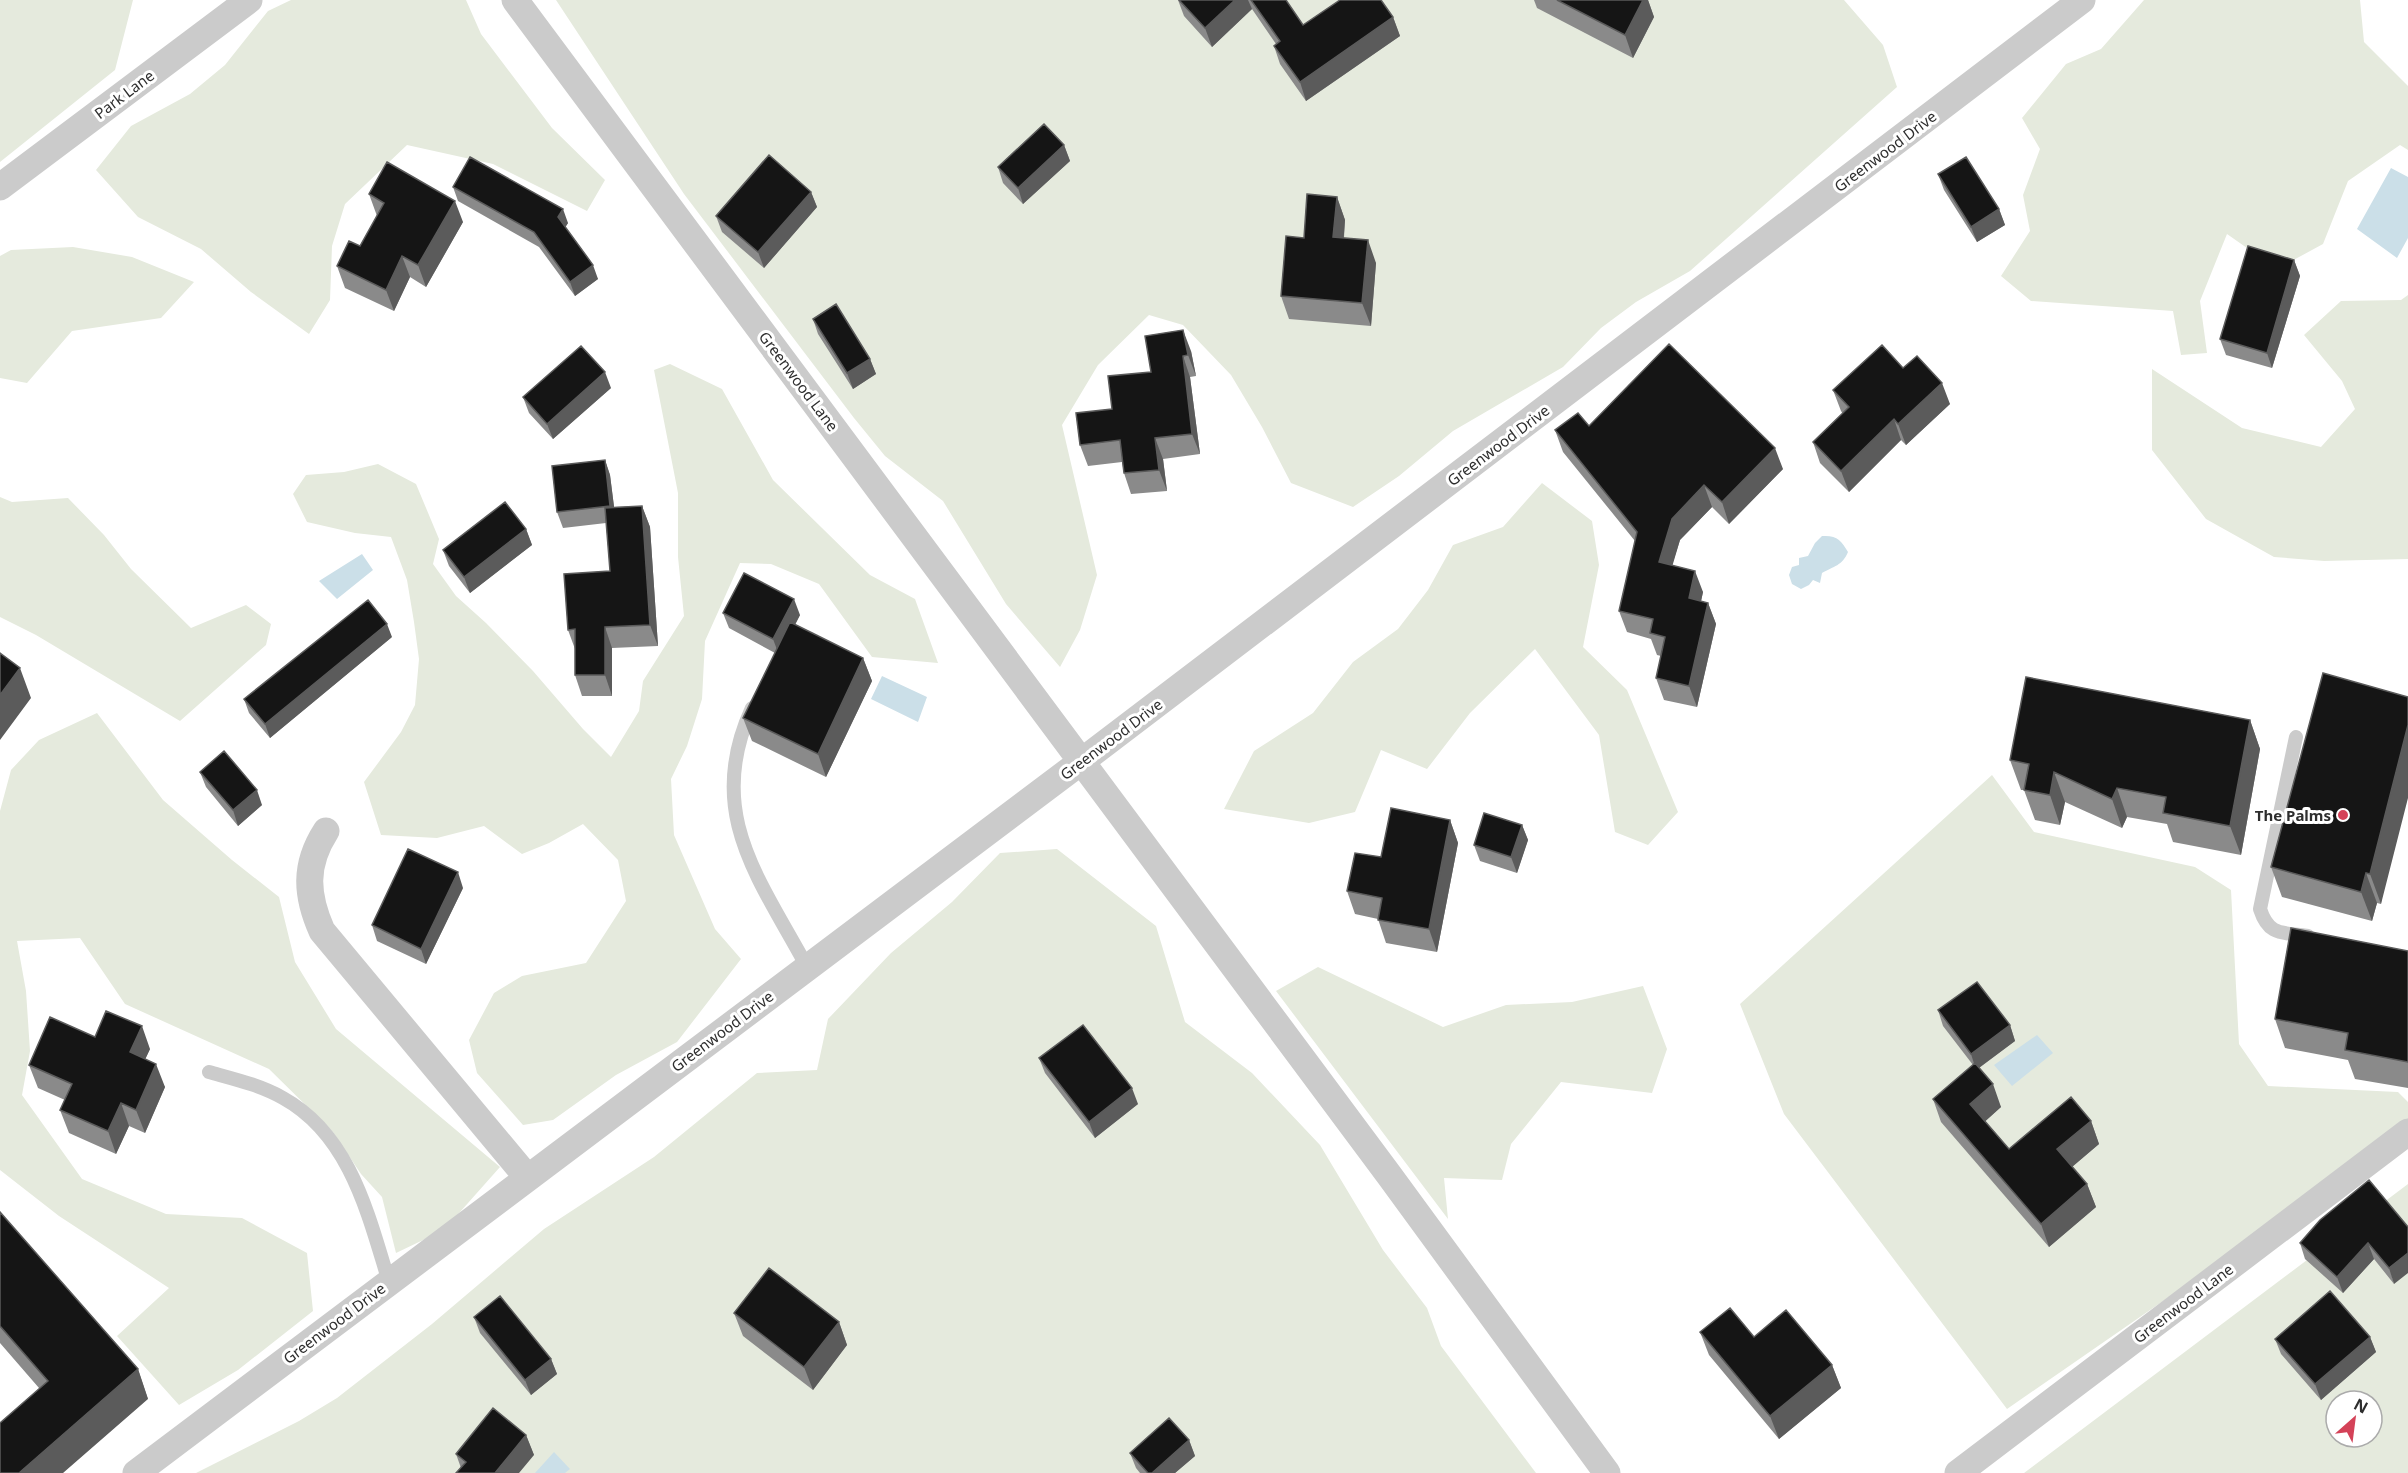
<svg xmlns="http://www.w3.org/2000/svg" width="2408" height="1473" font-family="'Noto Sans',sans-serif">
	<rect width="100%" height="100%" fill="#fff"/>
	<!-- green -->
	<path fill="#e5eadd" fill-rule="evenodd" d="M 0,0 L 133,0 L 115,70 L 0,162 Z
		M 291,0 L 466,0 L 481,34 L 552,128 L 605,180 L 587,211 L 493,164 L 407,145 L 345,204 L 332,246 L 330,300 L 309,334 L 251,292 L 201,249 L 138,217 L 96,170 L 131,126 L 190,94 L 225,65 L 268,11 Z
		M 556,0 L 1844,0 L 1883,45 L 1897,87 L 1690,271 L 1636,302 L 1601,328 L 1563,367 L 1453,431 L 1399,476 L 1353,507 L 1291,483 L 1262,427 L 1231,375 L 1183,325 L 1149,315 L 1098,365 L 1062,425 L 1097,575 L 1080,630 L 1060,667 L 1006,604 L 943,501 L 885,456 L 854,418 L 684,194 Z
		M 2144,0 L 2360,0 L 2364,42 L 2408,86 L 2408,150 L 2400,145 L 2348,181 L 2323,244 L 2277,269 L 2227,234 L 2200,301 L 2207,353 L 2181,355 L 2173,311 L 2031,301 L 2001,276 L 2030,231 L 2023,195 L 2040,149 L 2022,118 L 2066,64 L 2101,49 Z
		M 73,247 L 132,257 L 194,282 L 161,318 L 72,331 L 27,383 L 0,378 L 0,256 L 11,250 Z
		M 2408,295 L 2408,559 L 2324,561 L 2274,557 L 2206,519 L 2152,450 L 2152,369 L 2242,428 L 2321,447 L 2355,409 L 2342,381 L 2304,335 L 2341,301 L 2401,300 Z
		M 670,364 L 722,389 L 773,480 L 870,575 L 915,599 L 938,663 L 872,657 L 819,584 L 771,564 L 740,563 L 705,641 L 702,699 L 687,746 L 671,779 L 674,835 L 715,929 L 741,959 L 677,1042 L 616,1075 L 553,1120 L 523,1125 L 477,1073 L 469,1040 L 494,993 L 522,976 L 586,963 L 626,901 L 618,860 L 583,824 L 549,843 L 522,854 L 484,826 L 437,838 L 381,835 L 364,782 L 401,732 L 415,705 L 419,659 L 414,622 L 407,580 L 391,537 L 355,533 L 307,522 L 293,494 L 306,475 L 344,472 L 378,464 L 416,484 L 439,539 L 433,564 L 456,596 L 486,623 L 533,671 L 583,729 L 611,757 L 639,711 L 643,681 L 684,616 L 678,557 L 678,493 L 654,370 Z
		M 1542,483 L 1592,521 L 1599,565 L 1583,647 L 1627,690 L 1678,812 L 1648,845 L 1615,832 L 1599,735 L 1535,649 L 1470,713 L 1427,769 L 1381,750 L 1355,812 L 1309,823 L 1224,809 L 1254,751 L 1313,713 L 1353,662 L 1398,629 L 1428,590 L 1453,545 L 1503,527 Z
		M 0,497 L 12,502 L 68,498 L 104,535 L 131,569 L 191,628 L 246,605 L 271,624 L 266,645 L 180,721 L 36,635 L 0,617 Z
		M 97,713 L 163,800 L 232,860 L 279,897 L 295,962 L 336,1029 L 500,1167 L 444,1230 L 396,1253 L 382,1197 L 361,1174 L 333,1132 L 269,1069 L 125,1004 L 80,938 L 17,941 L 26,991 L 30,1051 L 22,1095 L 82,1179 L 166,1214 L 242,1218 L 307,1253 L 313,1311 L 238,1370 L 179,1405 L 117,1336 L 169,1288 L 59,1216 L 0,1170 L 0,811 L 11,770 L 39,740 Z
		M 1992,775 L 2034,832 L 2195,867 L 2231,890 L 2239,1044 L 2268,1086 L 2398,1092 L 2408,1102 L 2408,1122 L 2257,1236 L 2007,1409 L 1784,1114 L 1740,1004 Z
		M 1057,849 L 1156,926 L 1185,1022 L 1252,1073 L 1320,1145 L 1383,1250 L 1427,1308 L 1441,1346 L 1536,1473 L 196,1473 L 299,1421 L 337,1398 L 432,1324 L 544,1229 L 654,1157 L 757,1073 L 817,1070 L 828,1019 L 891,953 L 952,902 L 1000,853 Z
		M 1318,967 L 1443,1027 L 1506,1005 L 1572,1002 L 1643,986 L 1667,1049 L 1652,1093 L 1561,1082 L 1511,1144 L 1502,1180 L 1444,1178 L 1448,1219 L 1276,991 Z
		M 2408,1184 L 2408,1473 L 2024,1473 ZM 2336,1401 L 2372,1401 L 2372,1437 L 2336,1437 Z"/>
	<!-- water -->
	<path fill="#cbdfe8" d="M 2391,168 L 2408,177 L 2408,238 L 2397,258 L 2357,229 Z
		M 1822,536 C 1837,535 1841,540 1848,552 C 1842,566 1834,566 1822,573 L 1820,583 L 1813,580 L 1809,585 L 1801,589 L 1792,584 L 1789,575 L 1792,567 L 1799,565 L 1799,558 L 1808,556 L 1815,543 Z
		M 362,554 L 373,570 L 337,599 L 319,581 Z
		M 882,676 L 927,697 L 918,722 L 871,699 Z
		M 2037,1035 L 2053,1053 L 2012,1086 L 1994,1065 Z
		M 554,1452 L 570,1469 L 565,1473 L 535,1473 Z"/>
	<g fill="none" stroke-linecap="round" stroke-linejoin="round">
		<!-- lane -->
		<path stroke="#cbcbcb" stroke-width="14" d="M 752,708 C 704,812 759,878 807,967
			M 2296,737 L 2260,909 C 2269,937 2283,932 2308,936
			M 209,1072 C 234,1079 260,1085 283,1098 C 350,1135 368,1214 389,1282"/>
		<!-- street -->
		<path stroke="#cbcbcb" stroke-width="27" d="M 515,0 L 1389,1175 L 1607,1473
			M 0,187 L 249,0
			M 326,831 C 304,865 306,895 322,931 L 527,1177
			M 136,1473 L 1082,761 L 2082,0
			M 1958,1473 L 2408,1132"/>
	</g>
	<!-- wall -->
	<path fill="#8a8a8a" d="M 1178,0 L 1286,0 L 1303,25 L 1393,17 L 1400,36 L 1306,101 L 1280,64 L 1274,46 L 1276,44 L 1252,9 L 1212,47 L 1184,16 Z
		M 1534,0 L 1648,0 L 1654,17 L 1633,58 L 1537,8 Z
		M 1064,145 L 1070,161 L 1023,204 L 1003,183 L 998,167 Z
		M 1938,174 L 1999,209 L 2005,225 L 1977,242 L 1944,190 Z
		M 453,187 L 568,223 L 565,227 L 598,279 L 575,296 L 539,247 L 458,201 Z
		M 811,192 L 817,207 L 764,268 L 722,232 L 716,216 Z
		M 369,194 L 463,222 L 426,287 L 410,277 L 394,311 L 345,288 L 337,266 L 360,246 L 377,216 Z
		M 1337,197 L 1345,220 L 1344,238 L 1376,263 L 1371,326 L 1289,319 L 1281,296 L 1304,238 Z
		M 2294,260 L 2300,276 L 2272,368 L 2226,355 L 2220,339 Z
		M 813,319 L 870,359 L 876,374 L 853,389 L 818,334 Z
		M 1191,351 L 1196,376 L 1190,377 L 1200,454 L 1163,459 L 1167,491 L 1131,494 L 1124,473 L 1122,462 L 1088,466 L 1080,445 L 1112,409 L 1151,372 Z
		M 1903,368 L 1950,404 L 1906,445 L 1901,440 L 1849,492 L 1820,463 L 1813,442 L 1843,414 L 1841,411 L 1833,390 Z
		M 611,388 L 553,439 L 529,413 L 523,397 Z
		M 1589,426 L 1783,469 L 1729,524 L 1712,507 L 1680,540 L 1672,565 L 1703,592 L 1701,601 L 1708,603 L 1716,624 L 1697,707 L 1664,700 L 1656,678 L 1661,656 L 1657,655 L 1651,639 L 1627,632 L 1619,611 L 1635,541 L 1563,452 L 1555,430 Z
		M 605,460 L 610,475 L 614,507 L 642,506 L 650,527 L 658,646 L 612,648 L 612,696 L 582,696 L 575,675 L 575,649 L 568,630 L 610,571 L 606,523 L 563,528 L 557,512 Z
		M 526,529 L 532,545 L 470,593 L 449,566 L 443,550 Z
		M 723,613 L 800,615 L 795,625 L 863,658 L 872,681 L 826,777 L 752,741 L 743,718 L 775,653 L 729,628 Z
		M 392,637 L 270,738 L 249,713 L 244,699 Z
		M 2408,697 L 2381,904 L 2377,903 L 2372,921 L 2282,897 L 2271,867 Z
		M 2250,720 L 2260,749 L 2241,855 L 2173,842 L 2167,824 L 2127,817 L 2122,828 L 2065,802 L 2060,825 L 2035,820 L 2024,790 L 2021,790 L 2010,760 Z
		M 200,772 L 262,805 L 238,826 L 206,787 Z
		M 1450,820 L 1458,843 L 1437,952 L 1386,943 L 1378,919 L 1355,914 L 1347,891 Z
		M 1522,825 L 1528,840 L 1517,873 L 1480,861 L 1474,845 Z
		M 463,888 L 426,964 L 377,941 L 372,925 Z
		M 2408,951 L 2408,1088 L 2355,1079 L 2348,1060 L 2285,1048 L 2275,1019 Z
		M 1938,1010 L 2010,1025 L 2015,1041 L 1979,1068 L 2001,1107 L 1985,1121 L 2009,1149 L 2091,1121 L 2099,1144 L 2072,1167 L 2087,1184 L 2096,1207 L 2049,1247 L 1941,1122 L 1933,1099 L 1973,1065 L 1943,1026 Z
		M 95,1037 L 150,1049 L 145,1059 L 165,1087 L 145,1133 L 129,1126 L 116,1154 L 69,1133 L 60,1110 L 65,1100 L 38,1088 L 29,1065 Z
		M 1039,1058 L 1138,1104 L 1095,1138 L 1045,1073 Z
		M 2369,1180 L 2394,1284 L 2374,1259 L 2343,1293 L 2305,1259 L 2300,1243 Z
		M 0,1212 L 138,1369 L 148,1399 L 39,1388 L 0,1343 Z
		M 734,1313 L 839,1322 L 847,1345 L 813,1390 L 743,1336 Z
		M 474,1317 L 551,1359 L 557,1374 L 531,1395 L 480,1333 Z
		M 1700,1332 L 1754,1337 L 1832,1365 L 1841,1388 L 1779,1439 L 1709,1355 Z
		M 2370,1337 L 2376,1352 L 2321,1400 L 2281,1354 L 2275,1339 Z
		M 526,1435 L 534,1455 L 461,1468 L 456,1454 Z
		M 1189,1440 L 1195,1456 L 1175,1473 L 1140,1473 L 1136,1468 L 1130,1453 Z"/>
	<!-- shaded-wall -->
	<path fill="#5b5b5b" d="M 1235,0 L 1248,0 L 1252,9 L 1212,47 L 1205,28 Z
		M 1643,0 L 1648,0 L 1654,17 L 1633,58 L 1625,35 Z
		M 1393,17 L 1400,36 L 1306,101 L 1300,82 Z
		M 1064,145 L 1070,161 L 1023,204 L 1018,188 Z
		M 811,192 L 817,207 L 764,268 L 758,252 Z
		M 1337,197 L 1345,220 L 1342,260 L 1333,237 Z
		M 455,201 L 463,222 L 426,287 L 418,265 Z
		M 563,209 L 568,223 L 563,231 L 558,217 Z
		M 1999,209 L 2005,225 L 1977,242 L 1971,227 Z
		M 1368,240 L 1376,263 L 1371,326 L 1362,303 Z
		M 402,256 L 410,277 L 394,311 L 386,290 Z
		M 2294,260 L 2300,276 L 2272,368 L 2267,353 Z
		M 593,265 L 598,279 L 575,296 L 570,282 Z
		M 1183,330 L 1191,351 L 1196,376 L 1188,355 Z
		M 1183,356 L 1190,377 L 1200,454 L 1192,434 Z
		M 870,359 L 876,374 L 853,389 L 847,373 Z
		M 605,372 L 611,388 L 553,439 L 547,424 Z
		M 1942,383 L 1950,404 L 1906,445 L 1898,424 Z
		M 1894,419 L 1901,440 L 1849,492 L 1841,471 Z
		M 1155,438 L 1163,459 L 1167,491 L 1159,470 Z
		M 1775,448 L 1783,469 L 1729,524 L 1722,502 Z
		M 605,460 L 610,475 L 616,522 L 610,506 Z
		M 1704,485 L 1712,507 L 1680,540 L 1667,584 L 1659,562 L 1672,519 Z
		M 642,506 L 650,527 L 658,646 L 650,625 Z
		M 526,529 L 532,545 L 470,593 L 464,577 Z
		M 1695,571 L 1703,592 L 1697,620 L 1689,598 Z
		M 794,599 L 800,615 L 779,655 L 773,639 Z
		M 1708,603 L 1716,624 L 1697,707 L 1689,686 Z
		M 387,624 L 392,637 L 270,738 L 265,724 Z
		M 605,627 L 612,648 L 612,696 L 605,675 Z
		M 863,658 L 872,681 L 826,777 L 818,754 Z
		M 20,668 L 31,698 L 0,740 L 0,695 Z
		M 2250,720 L 2260,749 L 2241,855 L 2230,826 Z
		M 2408,725 L 2408,798 L 2381,904 L 2370,874 Z
		M 2054,772 L 2065,802 L 2060,825 L 2050,795 Z
		M 2117,788 L 2127,817 L 2122,828 L 2112,799 Z
		M 257,790 L 262,805 L 238,826 L 233,810 Z
		M 1450,820 L 1458,843 L 1437,952 L 1429,929 Z
		M 1522,825 L 1528,840 L 1517,873 L 1511,857 Z
		M 458,872 L 463,888 L 426,964 L 421,949 Z
		M 2366,873 L 2377,903 L 2372,921 L 2361,892 Z
		M 2010,1025 L 2015,1041 L 1976,1070 L 1971,1054 Z
		M 142,1026 L 150,1049 L 138,1075 L 130,1052 Z
		M 156,1064 L 165,1087 L 145,1133 L 136,1110 Z
		M 1993,1084 L 2001,1107 L 1979,1127 L 1970,1104 Z
		M 1132,1088 L 1138,1104 L 1095,1138 L 1089,1122 Z
		M 121,1103 L 129,1126 L 116,1154 L 108,1131 Z
		M 2091,1121 L 2099,1144 L 2066,1172 L 2057,1149 Z
		M 2087,1184 L 2096,1207 L 2049,1247 L 2041,1224 Z
		M 2368,1243 L 2374,1259 L 2343,1293 L 2337,1277 Z
		M 2408,1253 L 2408,1273 L 2394,1284 L 2389,1268 Z
		M 839,1322 L 847,1345 L 813,1390 L 804,1367 Z
		M 2370,1337 L 2376,1352 L 2321,1400 L 2315,1384 Z
		M 551,1359 L 557,1374 L 531,1395 L 525,1380 Z
		M 1832,1365 L 1841,1388 L 1779,1439 L 1770,1416 Z
		M 138,1369 L 148,1399 L 63,1473 L 19,1473 Z
		M 526,1435 L 534,1455 L 519,1473 L 495,1473 Z
		M 1189,1440 L 1195,1456 L 1175,1473 L 1152,1473 Z"/>
	<!-- building -->
	<path fill="#151515" stroke="#5b5b5b" stroke-width="1.5" d="M 1179,0 L 1235,0 L 1205,28 Z
		M 1251,0 L 1286,0 L 1303,25 L 1340,0 L 1381,0 L 1393,17 L 1300,82 L 1274,46 L 1280,41 Z
		M 1557,0 L 1643,0 L 1625,35 Z
		M 1044,124 L 1064,145 L 1018,188 L 998,167 Z
		M 769,155 L 811,192 L 758,252 L 716,216 Z
		M 470,157 L 563,209 L 558,217 L 593,265 L 570,282 L 534,232 L 453,187 Z
		M 1966,157 L 1999,209 L 1971,227 L 1938,174 Z
		M 387,162 L 455,201 L 418,265 L 402,256 L 386,290 L 337,266 L 349,241 L 360,246 L 384,203 L 369,194 Z
		M 1307,194 L 1337,197 L 1333,237 L 1368,240 L 1362,303 L 1281,296 L 1286,236 L 1304,238 Z
		M 2248,246 L 2294,260 L 2267,353 L 2220,339 Z
		M 836,304 L 870,359 L 847,373 L 813,319 Z
		M 1183,330 L 1188,355 L 1183,356 L 1192,434 L 1155,438 L 1159,470 L 1124,473 L 1120,440 L 1080,445 L 1076,413 L 1112,409 L 1108,376 L 1151,372 L 1145,336 Z
		M 1669,344 L 1775,448 L 1722,502 L 1704,485 L 1672,519 L 1659,562 L 1695,571 L 1689,598 L 1708,603 L 1689,686 L 1656,678 L 1665,637 L 1650,633 L 1653,619 L 1619,611 L 1637,532 L 1555,430 L 1578,413 L 1589,426 Z
		M 1882,345 L 1903,368 L 1917,356 L 1942,383 L 1898,424 L 1894,419 L 1841,471 L 1813,442 L 1849,407 L 1833,390 Z
		M 581,346 L 605,372 L 547,424 L 523,397 Z
		M 605,460 L 610,506 L 557,512 L 552,466 Z
		M 505,502 L 526,529 L 464,577 L 443,550 Z
		M 642,506 L 650,625 L 605,627 L 605,675 L 575,675 L 575,629 L 568,630 L 564,574 L 610,571 L 605,508 Z
		M 744,573 L 794,599 L 773,639 L 723,613 Z
		M 368,600 L 387,624 L 265,724 L 244,699 Z
		M 790,622 L 863,658 L 818,754 L 743,718 Z
		M 0,653 L 20,668 L 0,695 Z
		M 2323,673 L 2408,697 L 2408,725 L 2370,874 L 2366,873 L 2361,892 L 2271,867 Z
		M 2026,677 L 2250,720 L 2230,826 L 2163,813 L 2166,797 L 2117,788 L 2112,799 L 2054,772 L 2050,795 L 2024,790 L 2029,764 L 2010,760 Z
		M 224,751 L 257,790 L 233,810 L 200,772 Z
		M 1391,808 L 1450,820 L 1429,929 L 1378,920 L 1382,898 L 1347,891 L 1355,853 L 1381,857 Z
		M 1484,813 L 1522,825 L 1511,857 L 1474,845 Z
		M 408,849 L 458,872 L 421,949 L 372,925 Z
		M 2291,928 L 2408,951 L 2408,1062 L 2345,1050 L 2348,1033 L 2275,1019 Z
		M 1977,982 L 2010,1025 L 1971,1054 L 1938,1010 Z
		M 106,1011 L 142,1026 L 130,1052 L 156,1064 L 136,1110 L 121,1103 L 108,1131 L 60,1110 L 72,1084 L 29,1065 L 50,1017 L 95,1037 Z
		M 1083,1025 L 1132,1088 L 1089,1122 L 1039,1058 Z
		M 1975,1063 L 1993,1084 L 1970,1104 L 2009,1149 L 2071,1097 L 2091,1121 L 2057,1149 L 2087,1184 L 2041,1224 L 1933,1099 Z
		M 2369,1180 L 2408,1227 L 2408,1253 L 2389,1268 L 2368,1243 L 2337,1277 L 2300,1243 L 2320,1220 Z
		M 0,1212 L 138,1369 L 19,1473 L 0,1473 L 0,1423 L 48,1381 L 0,1326 Z
		M 769,1268 L 839,1322 L 804,1367 L 734,1313 Z
		M 2330,1291 L 2370,1337 L 2315,1384 L 2275,1339 Z
		M 500,1296 L 551,1359 L 525,1380 L 474,1317 Z
		M 1730,1308 L 1754,1337 L 1786,1310 L 1832,1365 L 1770,1416 L 1700,1332 Z
		M 493,1408 L 526,1435 L 495,1473 L 456,1473 L 466,1462 L 456,1454 Z
		M 1169,1418 L 1189,1440 L 1152,1473 L 1148,1473 L 1130,1453 Z"/>
	<!-- markers -->
	<circle fill="#d44258" stroke="#fff" stroke-width="2" cx="2343" cy="815" r="6"/>
	<g text-anchor="middle" dominant-baseline="central" stroke-width="6" stroke-linejoin="round" paint-order="stroke">
		<!-- street labels -->
		<g font-size="15" fill="#2e2e2e" stroke="#fff">
			<text transform="translate(124 94) rotate(-37)">Park Lane</text>
			<text transform="translate(1885 151) rotate(-37)">Greenwood Drive</text>
			<text transform="translate(799 381) rotate(53)">Greenwood Lane</text>
			<text transform="translate(1498 445) rotate(-37)">Greenwood Drive</text>
			<text transform="translate(1111 739) rotate(-37)">Greenwood Drive</text>
			<text transform="translate(722 1031) rotate(-37)">Greenwood Drive</text>
			<text transform="translate(2183 1303) rotate(-37)">Greenwood Lane</text>
			<text transform="translate(334 1323) rotate(-37)">Greenwood Drive</text>
		</g>
		<!-- poi labels -->
		<g font-size="15" font-weight="bold" fill="#2e2e2e" stroke="#fff" text-anchor="end">
			<text x="2331" y="815">The Palms</text>
		</g>
	</g>
	<!-- north arrow -->
	<g transform="translate(2354 1419) rotate(28)"><circle r="28" fill="#ffffff" stroke="#ababab" stroke-width="1.5"/>
	<path d="M0-4.5L10 22L0 15L-10 22Z" fill="#d44258"/>
	<text y="-9" font-size="16" font-weight="bold" text-anchor="middle" fill="#2e2e2e">N</text>
	</g>
</svg>
